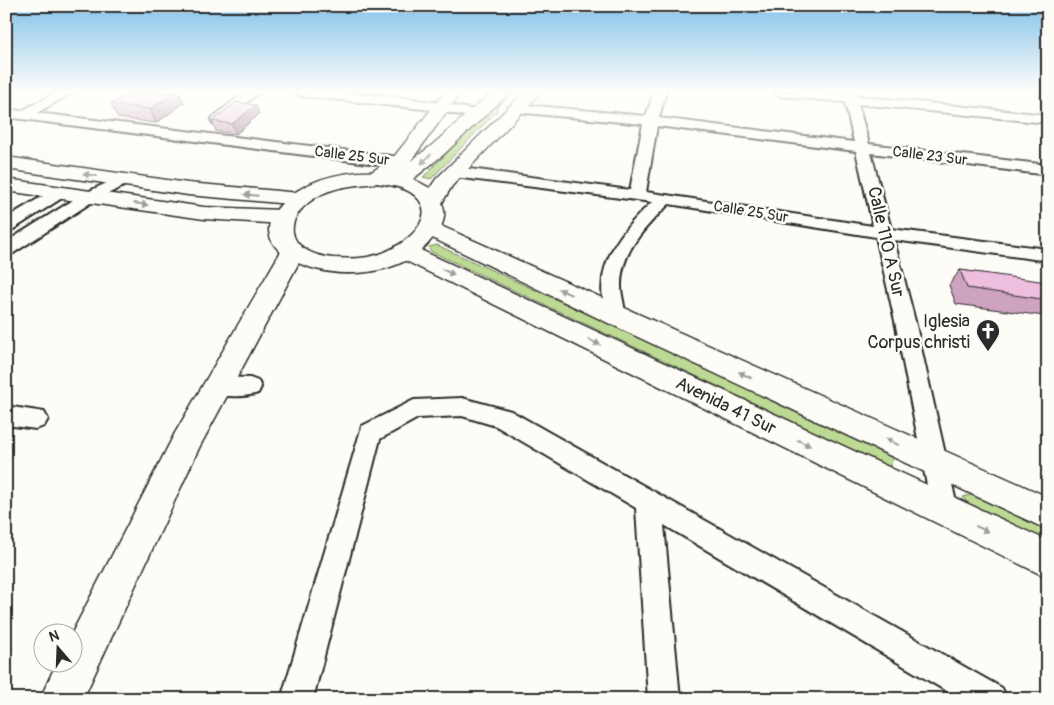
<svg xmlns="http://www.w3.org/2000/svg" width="1054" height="705" font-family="Pangolin,sans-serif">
	<rect width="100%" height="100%" fill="#fdfcf7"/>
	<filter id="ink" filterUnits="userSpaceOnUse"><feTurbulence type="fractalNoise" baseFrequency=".02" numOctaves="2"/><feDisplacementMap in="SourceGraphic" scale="10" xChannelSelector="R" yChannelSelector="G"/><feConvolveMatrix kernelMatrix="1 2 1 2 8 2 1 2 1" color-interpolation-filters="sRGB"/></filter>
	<g filter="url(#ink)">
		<!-- green -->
		<path fill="#bcda93" stroke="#74825f" d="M 511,92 L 514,92 L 497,107 L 496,112 L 431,179 L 423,177 L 491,109 Z
			M 437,245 L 894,455 L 890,467 L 430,251 L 429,247 Z
			M 973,494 L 1048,529 L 1048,543 L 970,507 L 963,497 Z"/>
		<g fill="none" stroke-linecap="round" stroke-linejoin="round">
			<!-- street casing -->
			<g stroke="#2b2b2b" stroke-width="4">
				<path id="street" d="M 58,92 L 73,92 L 37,113 L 400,157 L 405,159 L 408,162 L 405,165 L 400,167 L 6,117 L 6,109 L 21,111 Z
					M 245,92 L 259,92 L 223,123 L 213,123 L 211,120 L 213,117 Z
					M 297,92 C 357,92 420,97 479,111 L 481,114 L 474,118 L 441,111 L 303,96 L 298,95 Z
					M 654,92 L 666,92 L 659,118 L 854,142 L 845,102 L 780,96 L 774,92 L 815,92 L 843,94 L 843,92 L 855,92 L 856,96 L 1048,115 L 1048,123 L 858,104 L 869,144 L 1048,165 L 1048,175 L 871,153 L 891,229 L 1048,249 L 1048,261 L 894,240 L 915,321 L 958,511 L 954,520 L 945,523 L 936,520 L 932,511 L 895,321 L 876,237 L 669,204 C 645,227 620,252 621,287 C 621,298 628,311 622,321 L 615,323 L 608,321 C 604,314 604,306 603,299 C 597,259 625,227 652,202 L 454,177 L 449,175 L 446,172 L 449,169 L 454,167 L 630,190 L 643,124 L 515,112 L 508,108 L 515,104 L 646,116 ZM 657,126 L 856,151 L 873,226 L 646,192 Z
					M 1037,92 L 1048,92 L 1048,102 L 1043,101 Z
					M 124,175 L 130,177 L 132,180 L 130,183 L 95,200 L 12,254 L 6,256 L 6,242 L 83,194 Z
					M 59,188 L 65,190 L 67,193 L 65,196 L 12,230 L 6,231 L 6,218 L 53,190 Z
					M 216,377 L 250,378 L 258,381 L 261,387 L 258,393 C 243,398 223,397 208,392 L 205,386 L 208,380 Z
					M 462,398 L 511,411 L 1002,688 L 1007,699 L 960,699 L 664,525 L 680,699 L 648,699 L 636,508 L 496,426 L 462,416 L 418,418 L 380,439 L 313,699 L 281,699 L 362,426 L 414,400 Z
					M 6,406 L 44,412 L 48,419 L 44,426 L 36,429 L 6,425 Z"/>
			</g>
			<!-- secondary casing -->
			<g stroke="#2b2b2b" stroke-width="3">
				<path id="secondary" d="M 445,92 L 461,92 L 407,166 L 384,181 L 377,183 L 370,181 L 367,177 L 370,173 L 393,158 Z
					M 6,157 L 188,183 L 300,193 L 307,195 L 311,199 L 307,203 L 300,205 L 188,195 L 6,169 Z
					M 6,179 L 204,207 L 282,210 L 290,212 L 293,217 L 290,222 L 282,224 L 204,219 L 6,191 Z
					M 430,221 L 1048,497 L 1048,530 L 606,322 L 422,233 L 419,228 L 422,223 Z
					M 404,244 L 412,246 L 1048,541 L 1048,578 L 396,256 L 392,251 L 396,246 Z
					M 292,246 L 300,248 L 304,253 L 199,448 L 83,699 L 40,699 L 57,662 L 72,662 L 72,633 L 175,433 L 280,253 L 284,248 Z"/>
			</g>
			<!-- primary casing -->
			<g stroke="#2b2b2b" stroke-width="3">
				<path id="primary" d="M 492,92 L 510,92 L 444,154 L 413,179 L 430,188 L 436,179 L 524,92 L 541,92 L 452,186 L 442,203 C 448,218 441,229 431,240 C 375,310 202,257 297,191 C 323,174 363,168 393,174 L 431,146 ZM 377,183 C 388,185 400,186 410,192 C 443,213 408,243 385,252 C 369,259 350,259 333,258 C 284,253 279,216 322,194 C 339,186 358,185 377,183 Z"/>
			</g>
			<!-- street -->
			<use href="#street" fill="#fdfcf7" fill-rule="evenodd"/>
			<!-- secondary -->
			<use href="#secondary" fill="#fdfcf7" fill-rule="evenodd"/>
			<!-- primary -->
			<use href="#primary" fill="#fdfcf7" fill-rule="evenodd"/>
		</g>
		<!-- wall -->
		<path fill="#cda3c0" stroke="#2b2b2b" d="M 131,92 L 179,92 L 184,103 L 156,123 L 118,118 L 111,104 Z
			M 259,114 L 236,134 L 216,131 L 212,121 Z
			M 960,270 L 1048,283 L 1048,312 L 1044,316 L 956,304 L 949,285 Z"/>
		<!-- shaded-wall -->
		<path fill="#a7859c" stroke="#2b2b2b" d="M 176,92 L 179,92 L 184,103 L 156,123 L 150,109 Z
			M 256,105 L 259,114 L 236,134 L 232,124 Z"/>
		<!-- building -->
		<path fill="#eebedf" stroke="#2b2b2b" d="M 131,92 L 176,92 L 150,109 L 111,104 Z
			M 236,102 L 256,105 L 232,124 L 212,121 Z
			M 960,270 L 1047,282 L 1048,300 L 967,288 Z"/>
		<!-- one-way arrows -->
		<defs><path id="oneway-solid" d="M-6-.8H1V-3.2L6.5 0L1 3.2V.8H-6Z" transform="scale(1.25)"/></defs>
		<g fill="#9e9e9b">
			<use href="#oneway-solid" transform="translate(426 159) rotate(135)"/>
			<use href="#oneway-solid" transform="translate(90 175) rotate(-172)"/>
			<use href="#oneway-solid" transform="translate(251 195) rotate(-175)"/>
			<use href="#oneway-solid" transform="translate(141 204) rotate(8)"/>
			<use href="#oneway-solid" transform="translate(448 272) rotate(25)"/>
			<use href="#oneway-solid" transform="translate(565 292) rotate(-155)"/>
			<use href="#oneway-solid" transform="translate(594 342) rotate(26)"/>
			<use href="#oneway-solid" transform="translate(745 375) rotate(-155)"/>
			<use href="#oneway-solid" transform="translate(892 442) rotate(-155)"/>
			<use href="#oneway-solid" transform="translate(804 443) rotate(26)"/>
			<use href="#oneway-solid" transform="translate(982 529) rotate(25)"/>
		</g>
	</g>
	<!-- sky -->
	<linearGradient id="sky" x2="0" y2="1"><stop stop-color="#83c2ea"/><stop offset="0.48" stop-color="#fefefb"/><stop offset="1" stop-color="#fefefb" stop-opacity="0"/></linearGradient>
	<rect width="1054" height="190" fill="url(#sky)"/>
	<!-- icons -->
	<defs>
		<g id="church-pin" transform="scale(1.25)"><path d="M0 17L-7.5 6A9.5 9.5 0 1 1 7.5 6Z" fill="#2b2b2b" stroke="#fdfcf7"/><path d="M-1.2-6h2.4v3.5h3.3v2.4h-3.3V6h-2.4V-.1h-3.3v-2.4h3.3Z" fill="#fff"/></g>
	</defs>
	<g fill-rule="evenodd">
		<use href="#church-pin" x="988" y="331"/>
	</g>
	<g text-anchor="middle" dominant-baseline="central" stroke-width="5" stroke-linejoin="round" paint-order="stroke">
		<!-- far-street labels -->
		<g font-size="15" fill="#2b2b2b" stroke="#fdfcf7">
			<text transform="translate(352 156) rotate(7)">Calle 25 Sur</text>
			<text transform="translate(930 156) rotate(7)">Calle 23 Sur</text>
			<text transform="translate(751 212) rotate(9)">Calle 25 Sur</text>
		</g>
		<!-- street labels -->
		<g font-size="18" fill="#2b2b2b" stroke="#fdfcf7">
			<text transform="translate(886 242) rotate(77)">Calle 110 A Sur</text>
			<text transform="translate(726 406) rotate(26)">Avenida 41 Sur</text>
		</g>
		<!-- poi labels -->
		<g font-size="18" fill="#2b2b2b" stroke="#fdfcf7" text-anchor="end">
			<text x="970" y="321">Iglesia<tspan x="970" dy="21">Corpus christi</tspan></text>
		</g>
	</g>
	<!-- margin -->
	<rect width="1054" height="705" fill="none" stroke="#fdfcf7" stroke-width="25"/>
	<rect x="12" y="12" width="1029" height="680" fill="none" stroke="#2b2b2b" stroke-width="2" filter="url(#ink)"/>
	<!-- north arrow -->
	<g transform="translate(58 648) rotate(341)"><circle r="24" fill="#fdfcf7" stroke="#a9a8a5"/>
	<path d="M0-4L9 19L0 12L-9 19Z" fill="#2b2b2b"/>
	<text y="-8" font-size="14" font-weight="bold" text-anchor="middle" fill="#2b2b2b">N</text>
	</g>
</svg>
